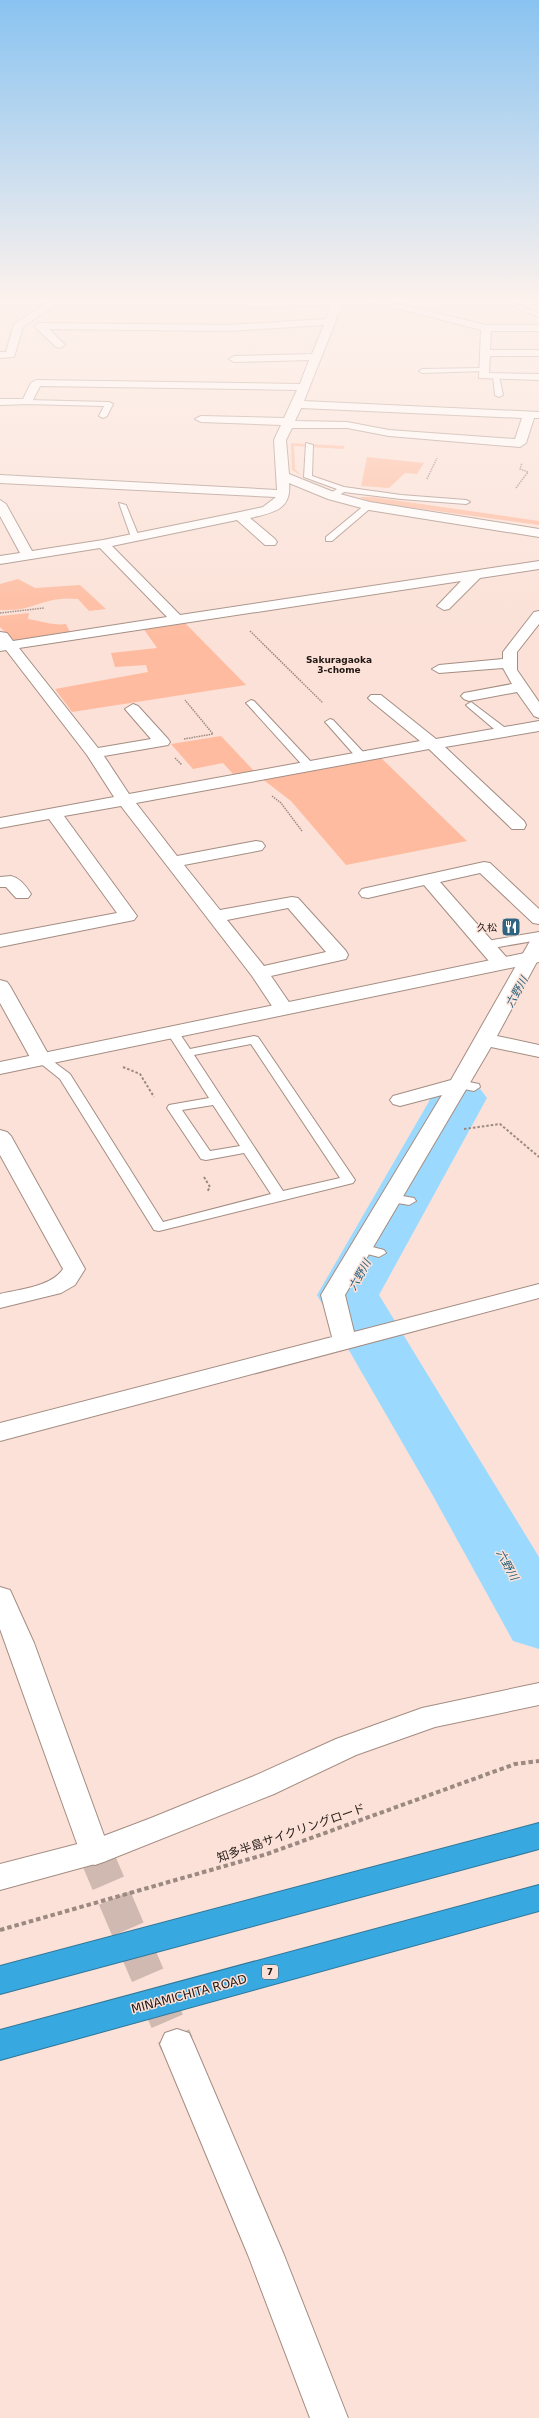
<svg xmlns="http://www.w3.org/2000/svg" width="539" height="2418" font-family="'DejaVu Sans','Noto Sans JP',sans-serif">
	<rect width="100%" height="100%" fill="#fbe1d7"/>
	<!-- green -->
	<path fill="#febb9f" d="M 291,443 L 345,446 L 343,449 L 294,446 L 295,469 L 302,476 L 292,470 Z
		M 367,457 L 424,463 L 417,474 L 405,473 L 389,488 L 361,486 Z
		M 359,497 L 373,497 L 539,521 L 539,525 L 370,502 Z
		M 18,579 L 35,588 L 80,585 L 106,609 L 89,611 L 78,599 C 57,597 48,601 29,607 C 20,610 9,610 0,610 L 0,584 Z
		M 29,613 L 28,619 C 41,621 54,626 66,624 L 71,634 L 14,641 L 0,627 L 0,616 Z
		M 183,621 L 246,685 L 72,712 L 55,689 L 148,672 L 146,665 L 115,667 L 111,653 L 157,648 L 143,628 Z
		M 221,736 L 254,771 L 233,774 L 223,763 L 193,769 L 171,744 Z
		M 379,756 L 467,841 L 346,865 L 291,801 L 261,778 Z"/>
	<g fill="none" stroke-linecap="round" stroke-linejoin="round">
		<!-- river -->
		<path fill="#9bdafe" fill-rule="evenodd" d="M 459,1081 L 478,1086 L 487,1098 L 379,1295 L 539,1557 L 539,1649 L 513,1641 L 432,1494 L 317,1295 L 431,1098 L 440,1086 Z"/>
		<!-- tertiary-tunnel -->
		<path stroke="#cfb9b0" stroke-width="34" stroke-dasharray="34 16" stroke-linecap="butt" d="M 95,1852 L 177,2044"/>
		<!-- service casing -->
		<g stroke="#a48d83" stroke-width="2">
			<path id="service" d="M 498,300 L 506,300 L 539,313 L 539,317 Z
				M 483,368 L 485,371 L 422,373 L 419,371 L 422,369 Z
				M 496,374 L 499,376 L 503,395 L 499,397 L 495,395 L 493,376 Z
				M 27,400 L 109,402 L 113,404 L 107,416 L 103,418 L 99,416 L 104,406 L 24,404 L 24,400 Z
				M 306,443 L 313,445 L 312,476 L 344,487 L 401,495 L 466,500 L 470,502 L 466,504 L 401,499 L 344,492 L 335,498 L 329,498 L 329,494 L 337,489 L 304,477 Z
				M 119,503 L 126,505 L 139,537 L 138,539 L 131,537 Z
				M 366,504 L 373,506 L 332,541 L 326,541 L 326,537 Z
				M 251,700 L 254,701 L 313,764 L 313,768 L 305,768 L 248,705 L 246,703 Z
				M 471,702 L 508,730 L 508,734 L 500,734 L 468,707 L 466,705 Z
				M 330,719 L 333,720 L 365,754 L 365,758 L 357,758 L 327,724 L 325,722 Z
				M 539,932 L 539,940 L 487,949 L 481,945 L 487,941 Z
				M 172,1027 L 176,1028 L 190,1049 L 254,1036 L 258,1037 L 355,1180 L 353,1183 L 159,1231 L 154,1230 L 60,1079 L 35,1059 L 36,1056 L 46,1056 L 70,1074 L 163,1222 L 271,1194 L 244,1153 L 206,1160 L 201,1159 L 167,1108 L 169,1105 L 209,1098 L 166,1031 ZM 251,1044 L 340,1178 L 283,1191 L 194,1055 ZM 213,1105 L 240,1146 L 210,1151 L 182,1110 Z
				M 459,1080 L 479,1084 L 480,1087 L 474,1091 L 454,1087 L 453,1084 Z
				M 391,1194 L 414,1198 L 416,1201 L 409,1205 L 386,1201 L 384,1198 Z
				M 361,1244 L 384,1250 L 386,1253 L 379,1257 L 356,1251 L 354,1248 L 356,1245 Z"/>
		</g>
		<!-- minor casing -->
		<g stroke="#a48d83" stroke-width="2">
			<path id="minor" d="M 52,300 L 63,300 L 23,327 L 14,357 L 0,358 L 0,352 L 6,352 L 14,324 Z
				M 243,300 L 253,300 L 253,302 L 344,300 L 304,401 L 539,412 L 539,418 L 534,418 L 526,443 L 520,447 L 389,436 L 347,428 L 292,428 L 286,440 L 289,474 L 336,493 L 370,502 L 539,529 L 539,537 L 369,510 L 328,499 L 289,483 C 292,510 272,513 250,518 L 275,539 L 277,542 L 275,545 L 265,545 L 237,520 L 112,546 L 180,615 L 539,561 L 539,569 L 480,578 L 449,609 L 444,610 L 437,606 L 461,581 L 19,648 L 98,748 L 151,739 L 125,709 L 133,704 L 138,706 L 168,739 L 170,742 L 168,745 L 104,756 L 129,794 L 420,741 L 371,701 L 368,698 L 371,695 L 381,695 L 436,739 L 539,721 L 539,731 L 445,747 L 524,821 L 526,825 L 524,829 L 512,829 L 429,749 L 136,803 L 177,856 L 256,841 L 262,842 L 265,846 L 262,850 L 184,865 L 220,910 L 292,897 L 298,898 L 346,951 L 348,955 L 346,959 L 271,976 L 293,1008 L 290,1012 L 283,1014 L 276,1012 L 252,976 L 121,806 L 64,816 L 137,916 L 134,920 L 0,947 L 0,935 L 117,913 L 49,819 L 0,828 L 0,818 L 114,797 L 87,755 L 6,650 L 0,651 L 0,632 L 7,633 L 13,641 L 167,617 L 100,548 L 0,564 L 0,556 L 20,553 L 0,516 L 0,500 L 6,504 L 32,551 L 103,540 L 240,512 L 263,507 L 276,497 L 0,483 L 0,475 L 277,490 L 274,440 L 281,425 L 201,422 L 195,419 L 201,416 L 284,418 L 297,390 L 40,386 L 31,404 L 0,405 L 0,399 L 23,399 L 31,383 L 36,380 L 300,384 L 309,360 L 234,362 L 229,359 L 234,356 L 312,354 L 324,325 L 228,331 L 49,329 L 65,345 L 60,348 L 56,347 L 34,326 L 39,323 L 228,325 L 326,319 L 332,305 L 247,308 L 242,305 ZM 301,408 L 522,418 L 515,439 L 389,430 L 347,422 L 295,421 ZM 288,908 L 326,952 L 264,966 L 227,920 Z
				M 365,300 L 382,300 L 486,325 L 539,325 L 539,331 L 491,331 L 490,350 L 539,350 L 539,356 L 490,356 L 489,373 L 539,374 L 539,380 L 479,378 L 481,330 Z
				M 539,611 L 539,624 L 517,652 L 517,670 L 539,702 L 539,718 L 534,716 L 517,692 L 469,701 L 464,699 L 461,696 L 464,693 L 512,684 L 503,668 L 439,673 L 432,669 L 439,665 L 503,659 L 503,652 L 534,612 Z
				M 484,862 L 490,863 L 539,909 L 539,924 L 533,923 L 480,873 L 440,882 L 508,959 L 510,963 L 508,967 L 494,967 L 424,885 L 368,898 L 362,897 L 359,893 L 362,889 Z
				M 11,876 C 20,878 26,886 31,894 L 28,898 L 16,898 L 6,887 L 0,887 L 0,877 Z
				M 539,935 L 539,958 L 497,1036 L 539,1045 L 539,1057 L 491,1047 L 345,1295 L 354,1332 L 539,1284 L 539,1298 L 0,1441 L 0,1423 L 332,1337 L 321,1295 L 442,1095 L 400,1106 L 393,1104 L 390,1100 L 393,1096 L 451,1080 L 530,941 L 532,937 Z
				M 0,980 L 7,982 L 10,986 L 51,1059 L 48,1063 L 41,1065 L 34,1063 L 31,1059 L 0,1003 Z
				M 0,1130 L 7,1132 L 11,1136 L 85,1269 L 75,1285 L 61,1293 L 0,1308 L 0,1294 C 20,1289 51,1287 63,1269 L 0,1155 Z
				M 539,1683 L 539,1705 L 435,1727 L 356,1755 L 274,1794 L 106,1861 L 0,1890 L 0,1864 L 93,1840 L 151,1818 L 254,1776 L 336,1739 L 422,1708 Z"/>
		</g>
		<!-- tertiary casing -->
		<g stroke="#a48d83" stroke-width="2">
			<path id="tertiary" d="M 539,950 L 539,962 L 0,1074 L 0,1062 Z
				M 0,1587 L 10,1590 L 34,1643 L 110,1852 L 106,1861 L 95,1865 L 84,1861 L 80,1852 L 0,1629 Z
				M 177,2029 L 189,2033 L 194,2044 L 284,2255 L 348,2418 L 310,2418 L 248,2255 L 160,2044 L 165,2033 Z"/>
		</g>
		<!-- motorway casing -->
		<g stroke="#307699" stroke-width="2">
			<path id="motorway" d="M 539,1823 L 539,1849 L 0,1994 L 0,1966 Z
				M 539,1885 L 539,1911 L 0,2060 L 0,2030 Z"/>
		</g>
		<!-- path-far2 -->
		<path stroke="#9b8982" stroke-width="1.5" stroke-dasharray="1.5 1" stroke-linecap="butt" d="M 427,479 L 437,458
			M 516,488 L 528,472 L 520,469 L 522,463
			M 0,613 L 44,608
			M 250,631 L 323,703
			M 184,739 L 213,734 L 185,700
			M 175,758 L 182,765
			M 272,796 L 281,803 L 302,831"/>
		<!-- path-far1 -->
		<path stroke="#9b8982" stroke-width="2" stroke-dasharray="2.5 2" stroke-linecap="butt" d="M 123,1067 L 140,1074 L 154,1097
			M 464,1129 L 500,1124 L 539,1157
			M 204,1177 L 210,1187 L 207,1192"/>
		<!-- path -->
		<path stroke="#9b8982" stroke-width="4" stroke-dasharray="4.5 3" stroke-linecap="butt" d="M 0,1930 L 267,1854 L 515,1764 L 539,1761"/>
		<!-- service -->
		<use href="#service" fill="#fff" fill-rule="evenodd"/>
		<!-- minor -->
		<use href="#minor" fill="#fff" fill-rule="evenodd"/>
		<!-- tertiary -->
		<use href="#tertiary" fill="#fff" fill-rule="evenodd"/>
		<!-- motorway -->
		<use href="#motorway" fill="#38a9e0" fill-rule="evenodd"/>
	</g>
	<!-- sky -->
	<linearGradient id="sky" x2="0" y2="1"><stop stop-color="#89c3f1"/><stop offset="0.47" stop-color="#fdf2ed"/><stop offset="1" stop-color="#fdf2ed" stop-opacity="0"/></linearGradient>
	<rect width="539" height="638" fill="url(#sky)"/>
	<!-- icons -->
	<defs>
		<g id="restaurant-square" transform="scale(1)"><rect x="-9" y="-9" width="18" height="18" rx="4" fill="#306581" stroke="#fbe1d7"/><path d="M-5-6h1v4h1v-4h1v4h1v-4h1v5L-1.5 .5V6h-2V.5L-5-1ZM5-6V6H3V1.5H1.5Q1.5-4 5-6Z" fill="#fff"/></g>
	</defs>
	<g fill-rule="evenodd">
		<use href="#restaurant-square" x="511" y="927"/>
	</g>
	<g text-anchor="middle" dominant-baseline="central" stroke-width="3" stroke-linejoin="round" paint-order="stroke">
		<!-- far-neighbourhood labels -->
		<g font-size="9" font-weight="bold" fill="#211815" stroke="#fbe1d7">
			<text x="339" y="660">Sakuragaoka<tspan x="339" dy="10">3-chome</tspan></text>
		</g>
		<!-- shield labels -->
		<rect fill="#fbe1d7" stroke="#62544f" stroke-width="1" x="262" y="1965" width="16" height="14" rx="3"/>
		<g font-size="9" font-weight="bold" fill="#211815">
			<text x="270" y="1972">7</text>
		</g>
		<!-- poi labels -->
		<g font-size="10" fill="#211815" stroke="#fbe1d7" text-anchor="end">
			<text x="497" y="927">久松</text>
		</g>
		<!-- water labels -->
		<g font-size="11" font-style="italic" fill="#1f5d7b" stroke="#fbe1d7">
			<text transform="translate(517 992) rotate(-61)">六野川</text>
			<text transform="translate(360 1275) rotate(-61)">六野川</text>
			<text transform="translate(507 1565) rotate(61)">六野川</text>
		</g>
		<!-- near-street labels -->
		<g font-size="12" fill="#211815" stroke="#fbe1d7">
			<text transform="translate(291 1833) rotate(-19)">知多半島サイクリングロード</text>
			<text transform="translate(189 1994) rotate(-15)">MINAMICHITA ROAD</text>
		</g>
	</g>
</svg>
